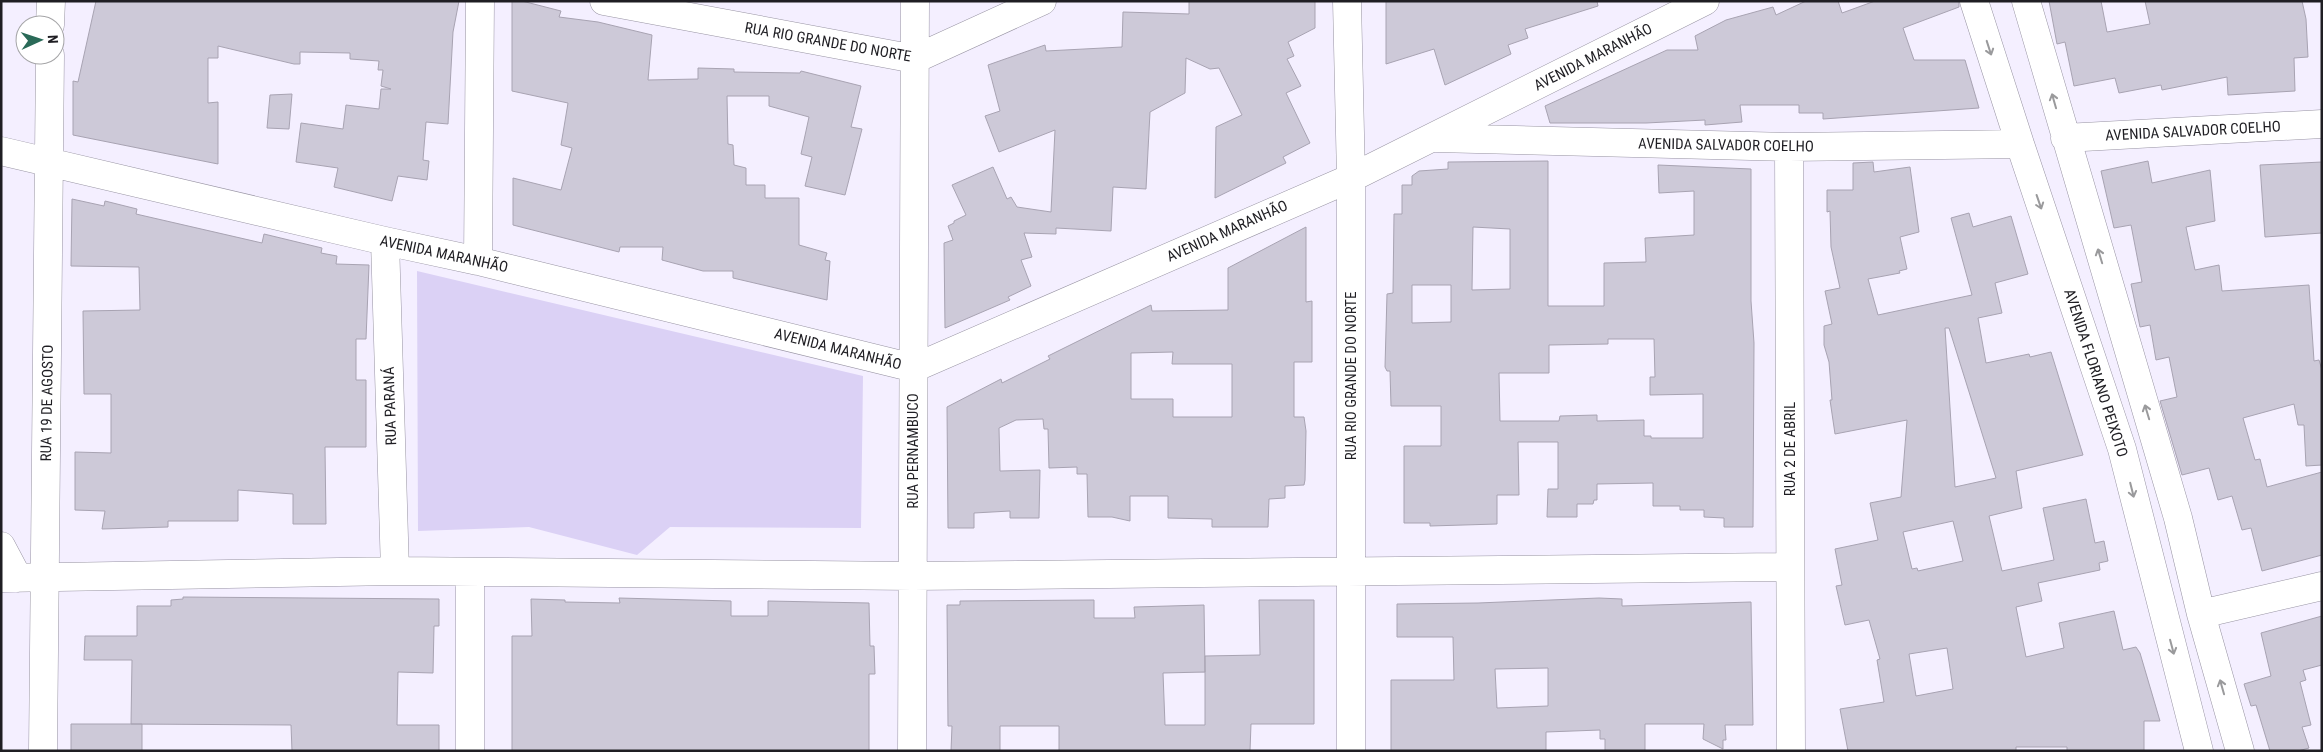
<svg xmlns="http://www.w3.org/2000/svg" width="2323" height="752" font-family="'Roboto Condensed',sans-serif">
	<rect width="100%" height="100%" fill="#f4efff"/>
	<!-- green -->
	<path fill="#dbd1f5" d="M 417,271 L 863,376 L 861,528 L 670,527 L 637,555 L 529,527 L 418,531 Z"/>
	<!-- building -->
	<path fill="#cdc9d8" stroke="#a8a3b2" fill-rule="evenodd" d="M 96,1 L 459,1 L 453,32 L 448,124 L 426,122 L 423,160 L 429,161 L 427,180 L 398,176 L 392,201 L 334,187 L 338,168 L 296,162 L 301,123 L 343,129 L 346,105 L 379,109 L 381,89 L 391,89 L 381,86 L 383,70 L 378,70 L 379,61 L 350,59 L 350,53 L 300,52 L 300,64 L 294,64 L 218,46 L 218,58 L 208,58 L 208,103 L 218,102 L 218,164 L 73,135 L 73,81 L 78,82 Z
		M 512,1 L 522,1 L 561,11 L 559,17 L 598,22 L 652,35 L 648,80 L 698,79 L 698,68 L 734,69 L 734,72 L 800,73 L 801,71 L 861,86 L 851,127 L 862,129 L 845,195 L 805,186 L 812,157 L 801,154 L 809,117 L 769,106 L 769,96 L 727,96 L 728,144 L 733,145 L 734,165 L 746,168 L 746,185 L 765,185 L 765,198 L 799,198 L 799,245 L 827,253 L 825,260 L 830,261 L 827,300 L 733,278 L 733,271 L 703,271 L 662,260 L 663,247 L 620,247 L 619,252 L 513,225 L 513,178 L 561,190 L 572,148 L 561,145 L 568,103 L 512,91 Z
		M 1189,1 L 1315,1 L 1315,28 L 1288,42 L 1294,56 L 1287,59 L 1301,86 L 1286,93 L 1310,143 L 1283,157 L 1286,163 L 1215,198 L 1216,127 L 1242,115 L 1219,68 L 1210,69 L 1186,58 L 1185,93 L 1150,112 L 1146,189 L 1113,187 L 1111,231 L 1056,228 L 1056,234 L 1024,233 L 1032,257 L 1021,260 L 1031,286 L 1008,297 L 1010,300 L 945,328 L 944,243 L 953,240 L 948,226 L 954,223 L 954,221 L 966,215 L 952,185 L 993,167 L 1007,199 L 1011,197 L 1017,207 L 1051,212 L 1055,130 L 999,152 L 985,116 L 1000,111 L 988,65 L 1045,45 L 1046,51 L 1122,47 L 1123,12 L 1189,14 Z
		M 1386,1 L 1597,1 L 1598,6 L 1525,29 L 1528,38 L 1508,45 L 1511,54 L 1445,85 L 1434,49 L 1386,64 Z
		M 1806,1 L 1838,1 L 1842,13 L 1875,1 L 1959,1 L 1959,7 L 1903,28 L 1914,60 L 1965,60 L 1979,108 L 1823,119 L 1823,113 L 1799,113 L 1799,105 L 1740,105 L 1742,122 L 1705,125 L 1705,120 L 1646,123 L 1550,123 L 1545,106 L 1667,50 L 1698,50 L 1695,36 L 1726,20 L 1773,7 L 1776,15 Z
		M 2049,1 L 2101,1 L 2107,32 L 2150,24 L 2145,1 L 2302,1 L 2306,19 L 2308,57 L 2294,58 L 2295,91 L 2228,95 L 2227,77 L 2162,90 L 2161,85 L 2119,93 L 2115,78 L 2074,86 L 2065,42 L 2057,44 Z
		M 292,94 L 289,129 L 267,128 L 270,95 Z
		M 1548,161 L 1548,306 L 1604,306 L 1604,263 L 1646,262 L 1645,238 L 1694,235 L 1694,191 L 1659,193 L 1658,165 L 1751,169 L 1751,301 L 1754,343 L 1753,527 L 1724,527 L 1724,518 L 1704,517 L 1704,510 L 1680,510 L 1680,506 L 1653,506 L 1653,483 L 1597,484 L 1597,500 L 1594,500 L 1593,504 L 1577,504 L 1577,517 L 1547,517 L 1548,489 L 1558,489 L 1558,442 L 1518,442 L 1519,495 L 1497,495 L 1497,524 L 1430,526 L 1430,523 L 1404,523 L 1404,446 L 1441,446 L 1441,406 L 1391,406 L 1390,371 L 1387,371 L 1385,367 L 1387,294 L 1393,293 L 1394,214 L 1402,214 L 1402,185 L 1412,185 L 1412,176 L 1419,171 L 1448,169 L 1448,162 ZM 1473,227 L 1510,229 L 1510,289 L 1472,290 ZM 1412,285 L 1451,285 L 1451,322 L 1412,323 ZM 1608,339 L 1654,339 L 1655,377 L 1650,377 L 1650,395 L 1703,394 L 1703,438 L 1651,438 L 1651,436 L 1644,436 L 1644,420 L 1597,421 L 1597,415 L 1560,416 L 1559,421 L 1500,421 L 1499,373 L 1549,373 L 1549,345 L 1608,344 Z
		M 2148,161 L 2152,183 L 2210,170 L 2215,221 L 2186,227 L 2195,270 L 2219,265 L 2222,291 L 2309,285 L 2314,361 L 2319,360 L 2322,370 L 2322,465 L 2306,466 L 2304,425 L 2298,425 L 2294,404 L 2243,418 L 2255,460 L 2260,459 L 2267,487 L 2322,472 L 2322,555 L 2262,571 L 2251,528 L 2242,530 L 2232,496 L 2218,500 L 2209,468 L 2182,475 L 2160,401 L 2177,397 L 2169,357 L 2156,360 L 2150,325 L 2140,327 L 2131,284 L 2142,282 L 2131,225 L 2114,228 L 2101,171 Z
		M 1873,162 L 1874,172 L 1910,167 L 1919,232 L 1900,237 L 1907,269 L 1899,271 L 1900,273 L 1868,279 L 1878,315 L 1972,295 L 1951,218 L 1969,213 L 1973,227 L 2011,216 L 2028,274 L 1995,283 L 2002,313 L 1978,318 L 1986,363 L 2029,354 L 2030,357 L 2051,352 L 2083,455 L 2016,471 L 2022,508 L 1989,516 L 2002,571 L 2054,560 L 2043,508 L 2086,499 L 2095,543 L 2104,541 L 2108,561 L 2099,563 L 2100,570 L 2038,583 L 2042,601 L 2016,607 L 2026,657 L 2064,648 L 2059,623 L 2114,611 L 2123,650 L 2136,647 L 2140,653 L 2160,721 L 2144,721 L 2144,751 L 2067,751 L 2067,747 L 2016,747 L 2016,751 L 1848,751 L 1840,709 L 1884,702 L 1877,660 L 1880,659 L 1869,620 L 1845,625 L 1836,586 L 1842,585 L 1835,549 L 1878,540 L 1870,503 L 1901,497 L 1907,420 L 1835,434 L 1830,400 L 1832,400 L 1829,362 L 1824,345 L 1824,326 L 1832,324 L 1825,291 L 1840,288 L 1831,247 L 1830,211 L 1827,212 L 1827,190 L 1853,190 L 1853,163 ZM 1945,328 L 1949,328 L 1996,478 L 1955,487 ZM 1953,521 L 1963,561 L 1918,571 L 1917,568 L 1912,569 L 1903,532 ZM 1947,648 L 1953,689 L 1916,696 L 1909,654 Z
		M 2322,162 L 2322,233 L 2265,237 L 2260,165 Z
		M 72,199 L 104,206 L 105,201 L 137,209 L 136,214 L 262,243 L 264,234 L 322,248 L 321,253 L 337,256 L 336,264 L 369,265 L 366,339 L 356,339 L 356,380 L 366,380 L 366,447 L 325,447 L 326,524 L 293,524 L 293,494 L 238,490 L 238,521 L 168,521 L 168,527 L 102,529 L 105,511 L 75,510 L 75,452 L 111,453 L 111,394 L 84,394 L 83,311 L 140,310 L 139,267 L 71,266 Z
		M 1306,227 L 1306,302 L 1312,301 L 1312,362 L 1294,362 L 1294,417 L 1304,417 L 1306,431 L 1305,480 L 1304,485 L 1285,486 L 1285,498 L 1269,499 L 1268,527 L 1212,527 L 1212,519 L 1168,518 L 1168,496 L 1130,496 L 1130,521 L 1112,517 L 1088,517 L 1087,474 L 1077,474 L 1077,467 L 1049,468 L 1048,429 L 1044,429 L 1043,419 L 1016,420 L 999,428 L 1000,471 L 1040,470 L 1039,518 L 1010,518 L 1010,511 L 974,513 L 974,528 L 948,528 L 947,407 L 1001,379 L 1002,383 L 1050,359 L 1048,356 L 1151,305 L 1152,311 L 1228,310 L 1228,268 ZM 1173,352 L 1172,364 L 1232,364 L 1232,417 L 1173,417 L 1173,399 L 1131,399 L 1131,353 Z
		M 183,597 L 439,599 L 439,626 L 434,626 L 433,673 L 398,672 L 397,725 L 439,725 L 439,751 L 292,751 L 291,725 L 131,724 L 132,660 L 84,660 L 85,636 L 137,636 L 137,606 L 171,606 L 171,600 L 183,599 Z
		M 619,598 L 731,601 L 731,616 L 768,616 L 768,601 L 869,603 L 870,646 L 874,646 L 875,674 L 869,674 L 869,751 L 512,751 L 512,636 L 532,636 L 531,599 L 565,600 L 565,602 L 620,603 Z
		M 1599,598 L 1622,599 L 1622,606 L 1751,602 L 1753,725 L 1725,725 L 1726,740 L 1723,740 L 1723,749 L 1703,739 L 1704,724 L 1645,724 L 1645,751 L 1605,751 L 1605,739 L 1600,739 L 1600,730 L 1546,732 L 1546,751 L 1391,751 L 1391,680 L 1454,680 L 1453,637 L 1397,637 L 1397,604 L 1478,603 ZM 1548,668 L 1548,706 L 1497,708 L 1495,669 Z
		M 1094,600 L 1094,618 L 1135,618 L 1134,607 L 1204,605 L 1205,672 L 1163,673 L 1165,725 L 1205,725 L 1205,656 L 1260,655 L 1259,600 L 1314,600 L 1314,724 L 1251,724 L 1250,751 L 1059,751 L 1059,726 L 1000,726 L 1000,751 L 951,751 L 952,726 L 948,726 L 947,605 L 960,605 L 960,601 Z
		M 2322,616 L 2322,665 L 2303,670 L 2306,680 L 2300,682 L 2311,725 L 2302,727 L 2309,748 L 2298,751 L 2270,751 L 2256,705 L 2251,706 L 2244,684 L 2271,676 L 2261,633 Z
		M 71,724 L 142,724 L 142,751 L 71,751 Z"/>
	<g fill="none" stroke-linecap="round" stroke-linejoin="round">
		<!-- minor casing -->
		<g stroke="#9894a3" stroke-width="29">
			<path id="minor" d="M 604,1 L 915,59 L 1042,1
				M 1347,1 L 1351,178 L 1351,751
				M 1974,1 L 2020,144 L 2122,449 L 2199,751
				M 2026,1 L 2178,518 L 2201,614 L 2240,751
				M 50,25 L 51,1
				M 1436,138 L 1789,147 L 2020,144
				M 2065,138 L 2322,124
				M 1789,147 L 1791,751
				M 1,151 L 385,241 L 478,261 L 914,368 L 1351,178 L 1705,1
				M 385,241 L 395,571
				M 478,261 L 480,1
				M 1,546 L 18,578
				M 470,572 L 470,751
				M 1,578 L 395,571 L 913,576 L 1790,567
				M 2201,614 L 2322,586
				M 43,751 L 50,55
				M 912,751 L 915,1"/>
		</g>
		<!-- minor -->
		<use href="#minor" stroke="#fff" stroke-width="28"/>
	</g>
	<!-- one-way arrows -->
	<defs><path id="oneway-shaft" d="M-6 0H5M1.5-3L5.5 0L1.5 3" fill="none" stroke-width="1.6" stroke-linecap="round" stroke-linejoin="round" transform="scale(1.25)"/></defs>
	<g stroke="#9a9a9c">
		<use href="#oneway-shaft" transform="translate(1989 48) rotate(72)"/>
		<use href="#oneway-shaft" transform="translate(2054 101) rotate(-106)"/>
		<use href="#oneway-shaft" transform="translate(2039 202) rotate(71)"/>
		<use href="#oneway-shaft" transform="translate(2100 256) rotate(-107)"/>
		<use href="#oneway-shaft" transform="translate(2147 412) rotate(-107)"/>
		<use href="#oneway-shaft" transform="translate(2132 490) rotate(76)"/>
		<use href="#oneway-shaft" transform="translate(2172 647) rotate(75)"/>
		<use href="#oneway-shaft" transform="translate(2222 687) rotate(-106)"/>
	</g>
	<g text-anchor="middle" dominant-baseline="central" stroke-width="4" stroke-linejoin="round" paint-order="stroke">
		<!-- street labels -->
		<g font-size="15" fill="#1f1e23" stroke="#fff">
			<text transform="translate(828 42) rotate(10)">RUA RIO GRANDE DO NORTE</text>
			<text transform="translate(1593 57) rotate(-27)">AVENIDA MARANHÃO</text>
			<text transform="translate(2193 131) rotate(-3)">AVENIDA SALVADOR COELHO</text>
			<text transform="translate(1726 145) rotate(1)">AVENIDA SALVADOR COELHO</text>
			<text transform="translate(1227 231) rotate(-24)">AVENIDA MARANHÃO</text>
			<text transform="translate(444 254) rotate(12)">AVENIDA MARANHÃO</text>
			<text transform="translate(838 349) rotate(14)">AVENIDA MARANHÃO</text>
			<text transform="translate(2096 373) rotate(72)">AVENIDA FLORIANO PEIXOTO</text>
			<text transform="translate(1351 376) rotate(-90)">RUA RIO GRANDE DO NORTE</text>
			<text transform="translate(47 403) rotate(-89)">RUA 19 DE AGOSTO</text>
			<text transform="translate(390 406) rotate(-92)">RUA PARANÁ</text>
			<text transform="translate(1790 449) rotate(-90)">RUA 2 DE ABRIL</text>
			<text transform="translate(913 451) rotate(-90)">RUA PERNAMBUCO</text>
		</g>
	</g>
	<!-- border -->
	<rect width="2323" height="752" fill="none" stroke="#1f1e23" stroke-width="5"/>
	<!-- north arrow -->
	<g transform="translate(40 40) rotate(87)"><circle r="24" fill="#ffffff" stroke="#a5a5a7"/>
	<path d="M0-4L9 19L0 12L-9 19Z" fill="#2a6a58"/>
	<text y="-8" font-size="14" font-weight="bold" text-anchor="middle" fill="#1f1e23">N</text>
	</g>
</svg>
